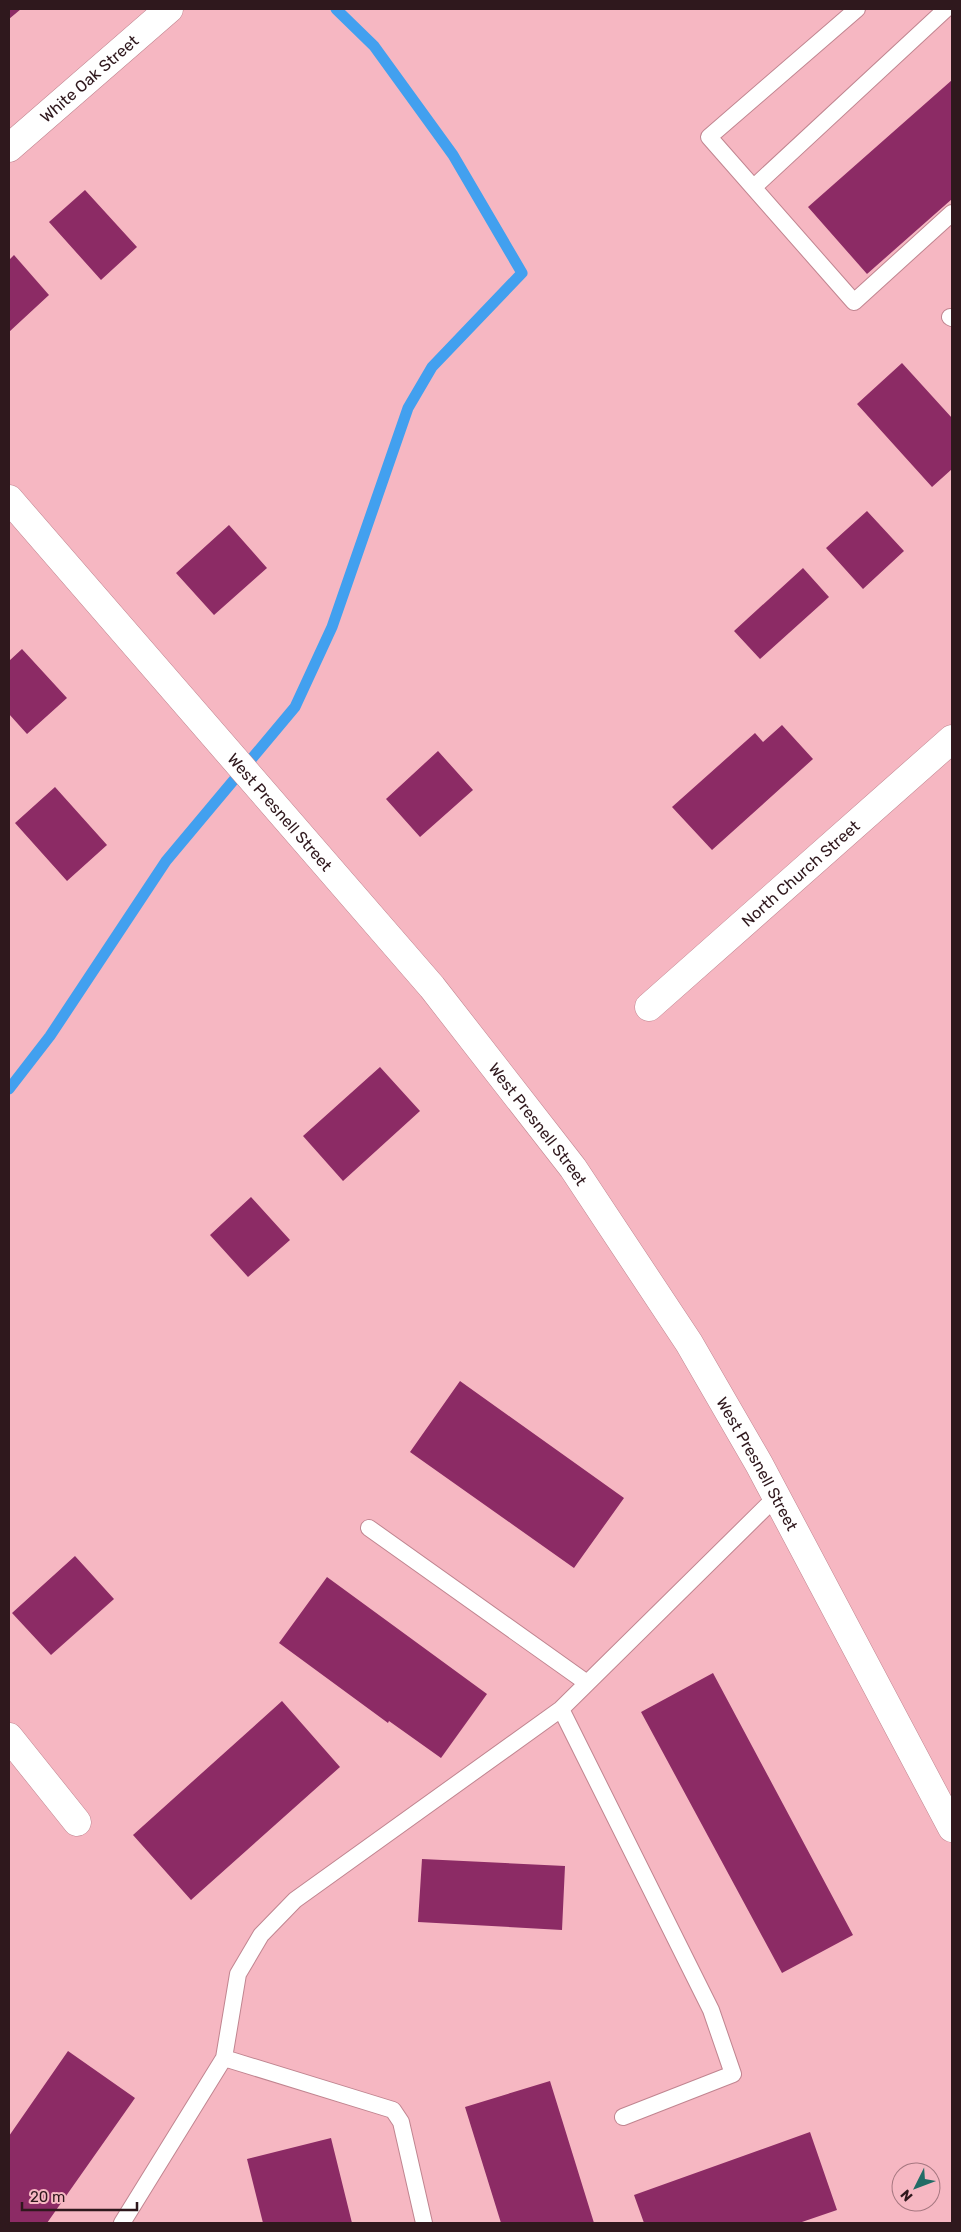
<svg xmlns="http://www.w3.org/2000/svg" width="961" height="2232" font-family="Rubik,sans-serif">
	<rect width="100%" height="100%" fill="#f6b7c2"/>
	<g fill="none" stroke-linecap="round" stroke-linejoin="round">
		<!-- stream -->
		<path stroke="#42a0ef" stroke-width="11" d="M 9,1089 L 50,1036 L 166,861 L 295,707 L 332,627 L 408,408 L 432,367 L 522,273 L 453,155 L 374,46 L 336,9"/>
	</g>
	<!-- building -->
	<path fill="#8c2b65" d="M 9,9 L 21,9 L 9,19 Z
		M 952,80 L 952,199 L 867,274 L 808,207 Z
		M 85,190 L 137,247 L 101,280 L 49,222 Z
		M 14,255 L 49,295 L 9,332 L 9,260 Z
		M 902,363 L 952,418 L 952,469 L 932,487 L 857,404 Z
		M 867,511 L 904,551 L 863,589 L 826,548 Z
		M 229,525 L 267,568 L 214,615 L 176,573 Z
		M 803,568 L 829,597 L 760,659 L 734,631 Z
		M 22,649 L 67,698 L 27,734 L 9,714 L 9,661 Z
		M 782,725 L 813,759 L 712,850 L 672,807 L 755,733 L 763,742 Z
		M 438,751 L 473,790 L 420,837 L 386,799 Z
		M 55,787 L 107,845 L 67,881 L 15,823 Z
		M 380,1067 L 420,1111 L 343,1181 L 303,1136 Z
		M 251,1197 L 290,1240 L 248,1277 L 210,1235 Z
		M 460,1381 L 624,1498 L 574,1568 L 410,1452 Z
		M 75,1556 L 114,1599 L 51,1655 L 12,1613 Z
		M 327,1577 L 487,1694 L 441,1758 L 389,1721 L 388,1723 L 279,1643 Z
		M 713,1673 L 853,1935 L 782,1973 L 641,1712 Z
		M 282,1701 L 340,1767 L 191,1900 L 133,1835 Z
		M 422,1859 L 565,1866 L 562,1930 L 418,1922 Z
		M 68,2051 L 135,2098 L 47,2223 L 9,2223 L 9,2136 Z
		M 550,2081 L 594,2223 L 501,2223 L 465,2107 Z
		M 810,2132 L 837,2210 L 799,2223 L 644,2223 L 634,2195 Z
		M 331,2138 L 352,2223 L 263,2223 L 247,2159 Z"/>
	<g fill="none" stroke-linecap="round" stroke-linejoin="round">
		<!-- service casing -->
		<g stroke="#c08590" stroke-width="18">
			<path id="service" d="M 857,9 L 709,137 L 854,302 L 952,213
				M 754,187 L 946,9
				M 950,317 L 952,318
				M 369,1528 L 587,1683
				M 561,1709 L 711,2010 L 733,2074 L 623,2117
				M 224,2058 L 393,2110 L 401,2122 L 424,2223
				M 122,2223 L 224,2058 L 238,1974 L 261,1935 L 295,1900 L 561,1709 L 776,1497"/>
		</g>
		<!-- minor casing -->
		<g stroke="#c08590" stroke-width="29">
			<g id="minor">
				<path id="s1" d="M 9,148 L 169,9"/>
				<path id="s2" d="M 649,1007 L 952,739"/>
				<path d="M 9,1737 L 77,1822"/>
			</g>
		</g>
		<!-- secondary casing -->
		<g stroke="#c08590" stroke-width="29">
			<g id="secondary">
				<path id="s3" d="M 9,499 L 432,987 L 573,1168 L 689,1343 L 759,1464 L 952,1828"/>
			</g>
		</g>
		<!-- service -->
		<use href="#service" stroke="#fff" stroke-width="16"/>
		<!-- minor -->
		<use href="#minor" stroke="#fff" stroke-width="28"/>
		<!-- secondary -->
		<use href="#secondary" stroke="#fff" stroke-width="28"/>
	</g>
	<g text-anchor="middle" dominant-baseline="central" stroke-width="5" stroke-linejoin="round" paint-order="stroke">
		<!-- street labels -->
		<g font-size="16" fill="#2f181d" stroke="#f6b7c2">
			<text stroke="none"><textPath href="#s1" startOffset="106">White Oak Street</textPath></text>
			<text stroke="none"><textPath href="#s3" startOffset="414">West Presnell Street</textPath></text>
			<text stroke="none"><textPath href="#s2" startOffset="202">North Church Street</textPath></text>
			<text stroke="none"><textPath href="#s3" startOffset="819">West Presnell Street</textPath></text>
			<text stroke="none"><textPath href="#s3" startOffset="1224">West Presnell Street</textPath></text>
		</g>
	</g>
	<!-- border -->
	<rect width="961" height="2232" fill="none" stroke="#2f181d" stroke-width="20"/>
	<!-- north arrow -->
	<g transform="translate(916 2187) rotate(228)"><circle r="24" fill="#f6b7c2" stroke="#a67780"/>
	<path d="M0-4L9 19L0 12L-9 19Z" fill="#226c66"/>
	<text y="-8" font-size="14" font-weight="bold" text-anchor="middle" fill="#2f181d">N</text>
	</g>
	<!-- scale -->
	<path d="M22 2202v8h115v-8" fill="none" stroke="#2f181d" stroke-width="2.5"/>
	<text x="30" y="2202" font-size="15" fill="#2f181d" stroke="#f6b7c2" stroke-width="4" paint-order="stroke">20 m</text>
</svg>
